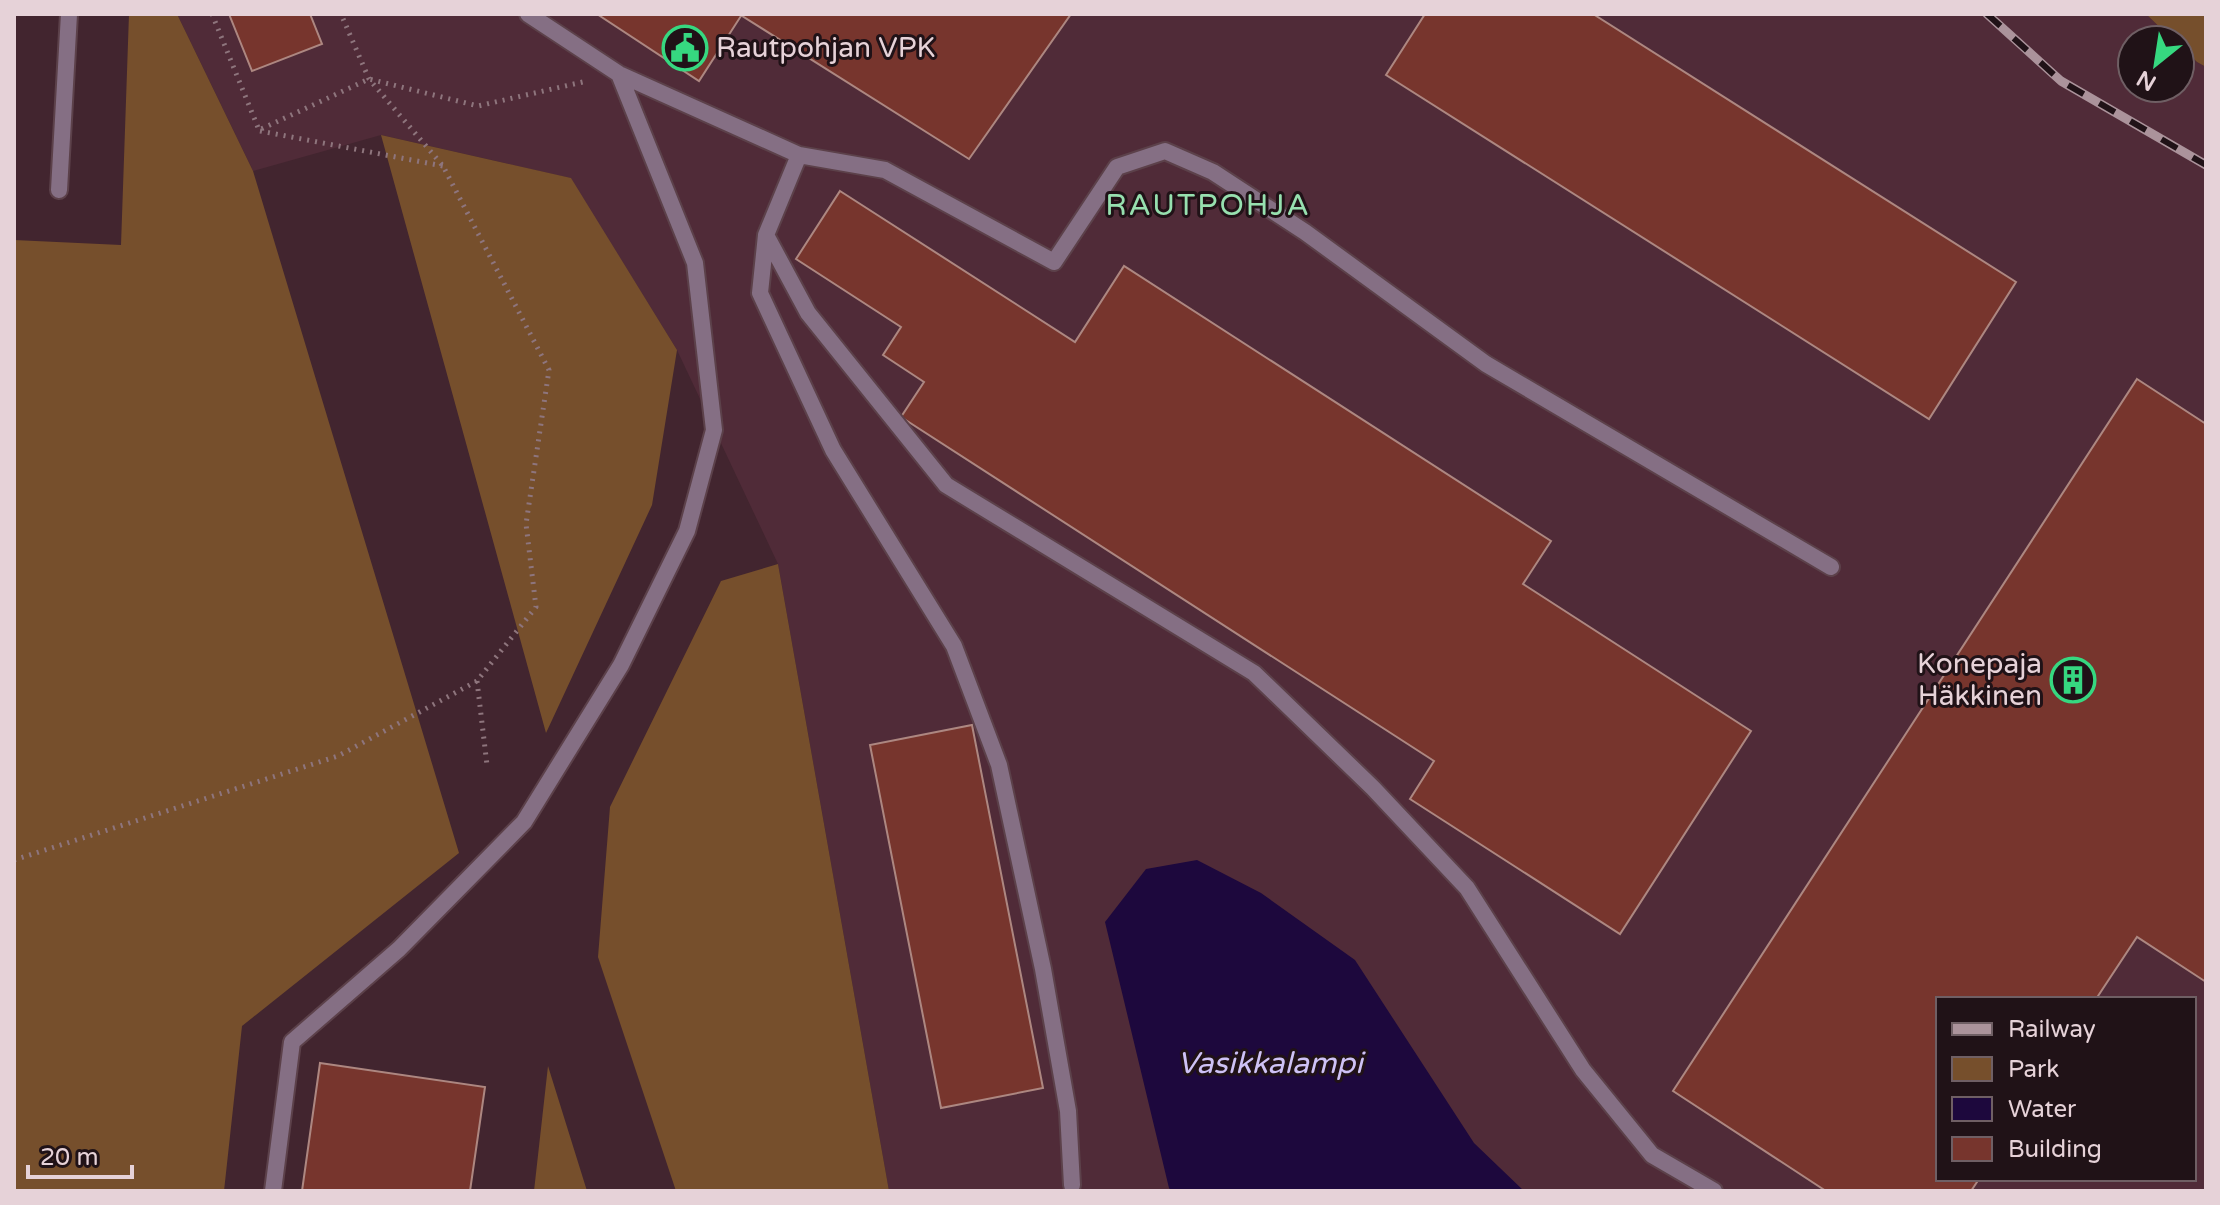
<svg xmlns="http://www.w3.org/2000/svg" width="2220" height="1205" font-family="'Varela Round',sans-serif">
	<rect width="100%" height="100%" fill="#42252f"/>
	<!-- built -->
	<path fill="#502b38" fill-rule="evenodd" d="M 177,14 L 2146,14 L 2173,40 L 2132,40 L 2132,88 L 2180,88 L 2180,46 L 2197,62 L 2206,67 L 2206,1191 L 889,1191 L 778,564 L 677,350 L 570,178 L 381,135 L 253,171 ZM 1938,999 L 2194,999 L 2194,1179 L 1938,1179 Z"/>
	<!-- green -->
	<path fill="#764f2c" d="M 129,14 L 177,14 L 253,171 L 459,853 L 242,1026 L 224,1191 L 14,1191 L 14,240 L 121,245 Z
		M 2146,14 L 2206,14 L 2206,67 L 2197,62 L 2180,46 L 2180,40 L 2173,40 Z
		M 381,135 L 571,178 L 677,350 L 652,505 L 546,733 Z
		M 778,564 L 889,1191 L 676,1191 L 598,957 L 610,807 L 721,581 Z
		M 548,1066 L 587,1191 L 534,1191 Z"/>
	<!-- water -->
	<path fill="#1d083d" d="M 1197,860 L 1261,893 L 1355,960 L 1474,1143 L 1524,1191 L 1171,1191 L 1169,1188 L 1105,922 L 1146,869 Z"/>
	<!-- building -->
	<path fill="#77352d" stroke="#ad8781" stroke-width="2" d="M 229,14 L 310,14 L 322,44 L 252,71 Z
		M 597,14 L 739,14 L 741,16 L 699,81 Z
		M 739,14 L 1071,14 L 969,159 Z
		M 1425,14 L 1593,14 L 2016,282 L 1929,419 L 1386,75 Z
		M 840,191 L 1075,342 L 1124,266 L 1551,541 L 1523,584 L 1751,731 L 1620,934 L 1410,799 L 1434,761 L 901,417 L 924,382 L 883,355 L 901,327 L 796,259 Z
		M 2137,379 L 2206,424 L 2206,982 L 2137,937 L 2096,999 L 1938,999 L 1938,1179 L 1979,1179 L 1971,1191 L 1826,1191 L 1673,1091 Z
		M 972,725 L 1043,1088 L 941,1108 L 870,745 Z
		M 320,1063 L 485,1087 L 470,1191 L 302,1191 Z"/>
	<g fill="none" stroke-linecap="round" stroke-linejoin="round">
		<!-- lane casing -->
		<g stroke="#5c414a" stroke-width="20">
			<path id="lane" d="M 528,14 L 619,74 L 799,155 L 885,170 L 1054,262 L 1117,167 L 1165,151 L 1213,172 L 1305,232 L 1486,364 L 1831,567
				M 799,155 L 766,235 L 760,293 L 833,450 L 954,646 L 999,765 L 1043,969 L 1068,1111 L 1072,1185
				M 59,190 L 69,14
				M 766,235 L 808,313 L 946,485 L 1254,673 L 1373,788 L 1467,888 L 1583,1070 L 1652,1155 L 1714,1191
				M 273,1191 L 292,1042 L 399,949 L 524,822 L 621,665 L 687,531 L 714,430 L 695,263 L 619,74"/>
		</g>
		<!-- path -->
		<path stroke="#8e757d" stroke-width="5" stroke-dasharray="2 6" stroke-linecap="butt" d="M 212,14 L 259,130 L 369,79 L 478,106 L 587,81
			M 260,131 L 443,166
			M 477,681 L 487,765
			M 14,860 L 338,756 L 477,681 L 536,607 L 526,524 L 549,370 L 443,166 L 369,79 L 341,14"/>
		<!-- lane -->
		<use href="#lane" stroke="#856f84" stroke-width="16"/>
		<!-- rail casing -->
		<g stroke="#ab939b" stroke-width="9">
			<path id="rail" d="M 1987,14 L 2061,81 L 2206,165"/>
		</g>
		<!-- rail -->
		<use href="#rail" stroke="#201217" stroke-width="6" stroke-dasharray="18" stroke-linecap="butt"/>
	</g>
	<!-- icons -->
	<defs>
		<g id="civic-ring" transform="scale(2.3)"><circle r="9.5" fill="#201217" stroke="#36d880" stroke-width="1.5"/><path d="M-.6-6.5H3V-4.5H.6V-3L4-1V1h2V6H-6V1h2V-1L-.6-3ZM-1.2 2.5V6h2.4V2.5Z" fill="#36d880"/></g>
		<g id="building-ring" transform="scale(2.3)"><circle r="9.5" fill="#201217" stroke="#36d880" stroke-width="1.5"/><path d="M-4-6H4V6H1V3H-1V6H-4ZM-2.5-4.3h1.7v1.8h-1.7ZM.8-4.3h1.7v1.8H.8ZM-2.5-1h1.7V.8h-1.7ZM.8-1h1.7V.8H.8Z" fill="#36d880"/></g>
	</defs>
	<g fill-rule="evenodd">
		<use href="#civic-ring" x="685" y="48"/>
		<use href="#building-ring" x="2073" y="680"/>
	</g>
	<g text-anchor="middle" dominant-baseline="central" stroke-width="6" stroke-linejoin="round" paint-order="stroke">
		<!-- poi labels -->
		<g font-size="28" fill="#e6d2d8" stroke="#201217" text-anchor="start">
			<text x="716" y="48">Rautpohjan VPK</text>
			<text x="2042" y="664" text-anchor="end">Konepaja<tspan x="2042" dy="32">Häkkinen</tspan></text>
		</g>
		<!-- neighbourhood labels -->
		<g font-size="30" letter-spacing="2" fill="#97e0af" stroke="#201217">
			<text x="1208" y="205">RAUTPOHJA</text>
		</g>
		<!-- water labels -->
		<g font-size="30" font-style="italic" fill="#cec2f6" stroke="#201217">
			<text x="1270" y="1063">Vasikkalampi</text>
		</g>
	</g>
	<!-- border -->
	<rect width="2220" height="1205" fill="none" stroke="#e6d2d8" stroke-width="32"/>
	<!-- legend -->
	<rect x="1936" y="997" width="260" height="184" fill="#201217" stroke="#6f5f64" stroke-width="2"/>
	<rect x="1952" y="1023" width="40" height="12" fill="#ab939b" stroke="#6f5f64" stroke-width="2"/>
	<text x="2008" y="1037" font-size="24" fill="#e6d2d8">Railway</text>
	<rect x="1952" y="1057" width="40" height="24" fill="#764f2c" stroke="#6f5f64" stroke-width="2"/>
	<text x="2008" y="1077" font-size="24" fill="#e6d2d8">Park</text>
	<rect x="1952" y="1097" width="40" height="24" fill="#1d083d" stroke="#6f5f64" stroke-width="2"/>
	<text x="2008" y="1117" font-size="24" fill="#e6d2d8">Water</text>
	<rect x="1952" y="1137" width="40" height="24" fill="#77352d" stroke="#6f5f64" stroke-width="2"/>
	<text x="2008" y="1157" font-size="24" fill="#e6d2d8">Building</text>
	<!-- north arrow -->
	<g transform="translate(2156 64) rotate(210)"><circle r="38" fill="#201217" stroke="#6f5f64" stroke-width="2"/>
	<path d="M0-6L14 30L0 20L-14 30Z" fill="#36d880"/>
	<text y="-12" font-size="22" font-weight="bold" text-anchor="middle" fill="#e6d2d8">N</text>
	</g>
	<!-- scale -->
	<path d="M28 1165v12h104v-12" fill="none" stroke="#e6d2d8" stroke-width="4"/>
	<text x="40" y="1165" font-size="24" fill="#e6d2d8" stroke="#201217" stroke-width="6" paint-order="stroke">20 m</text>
</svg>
